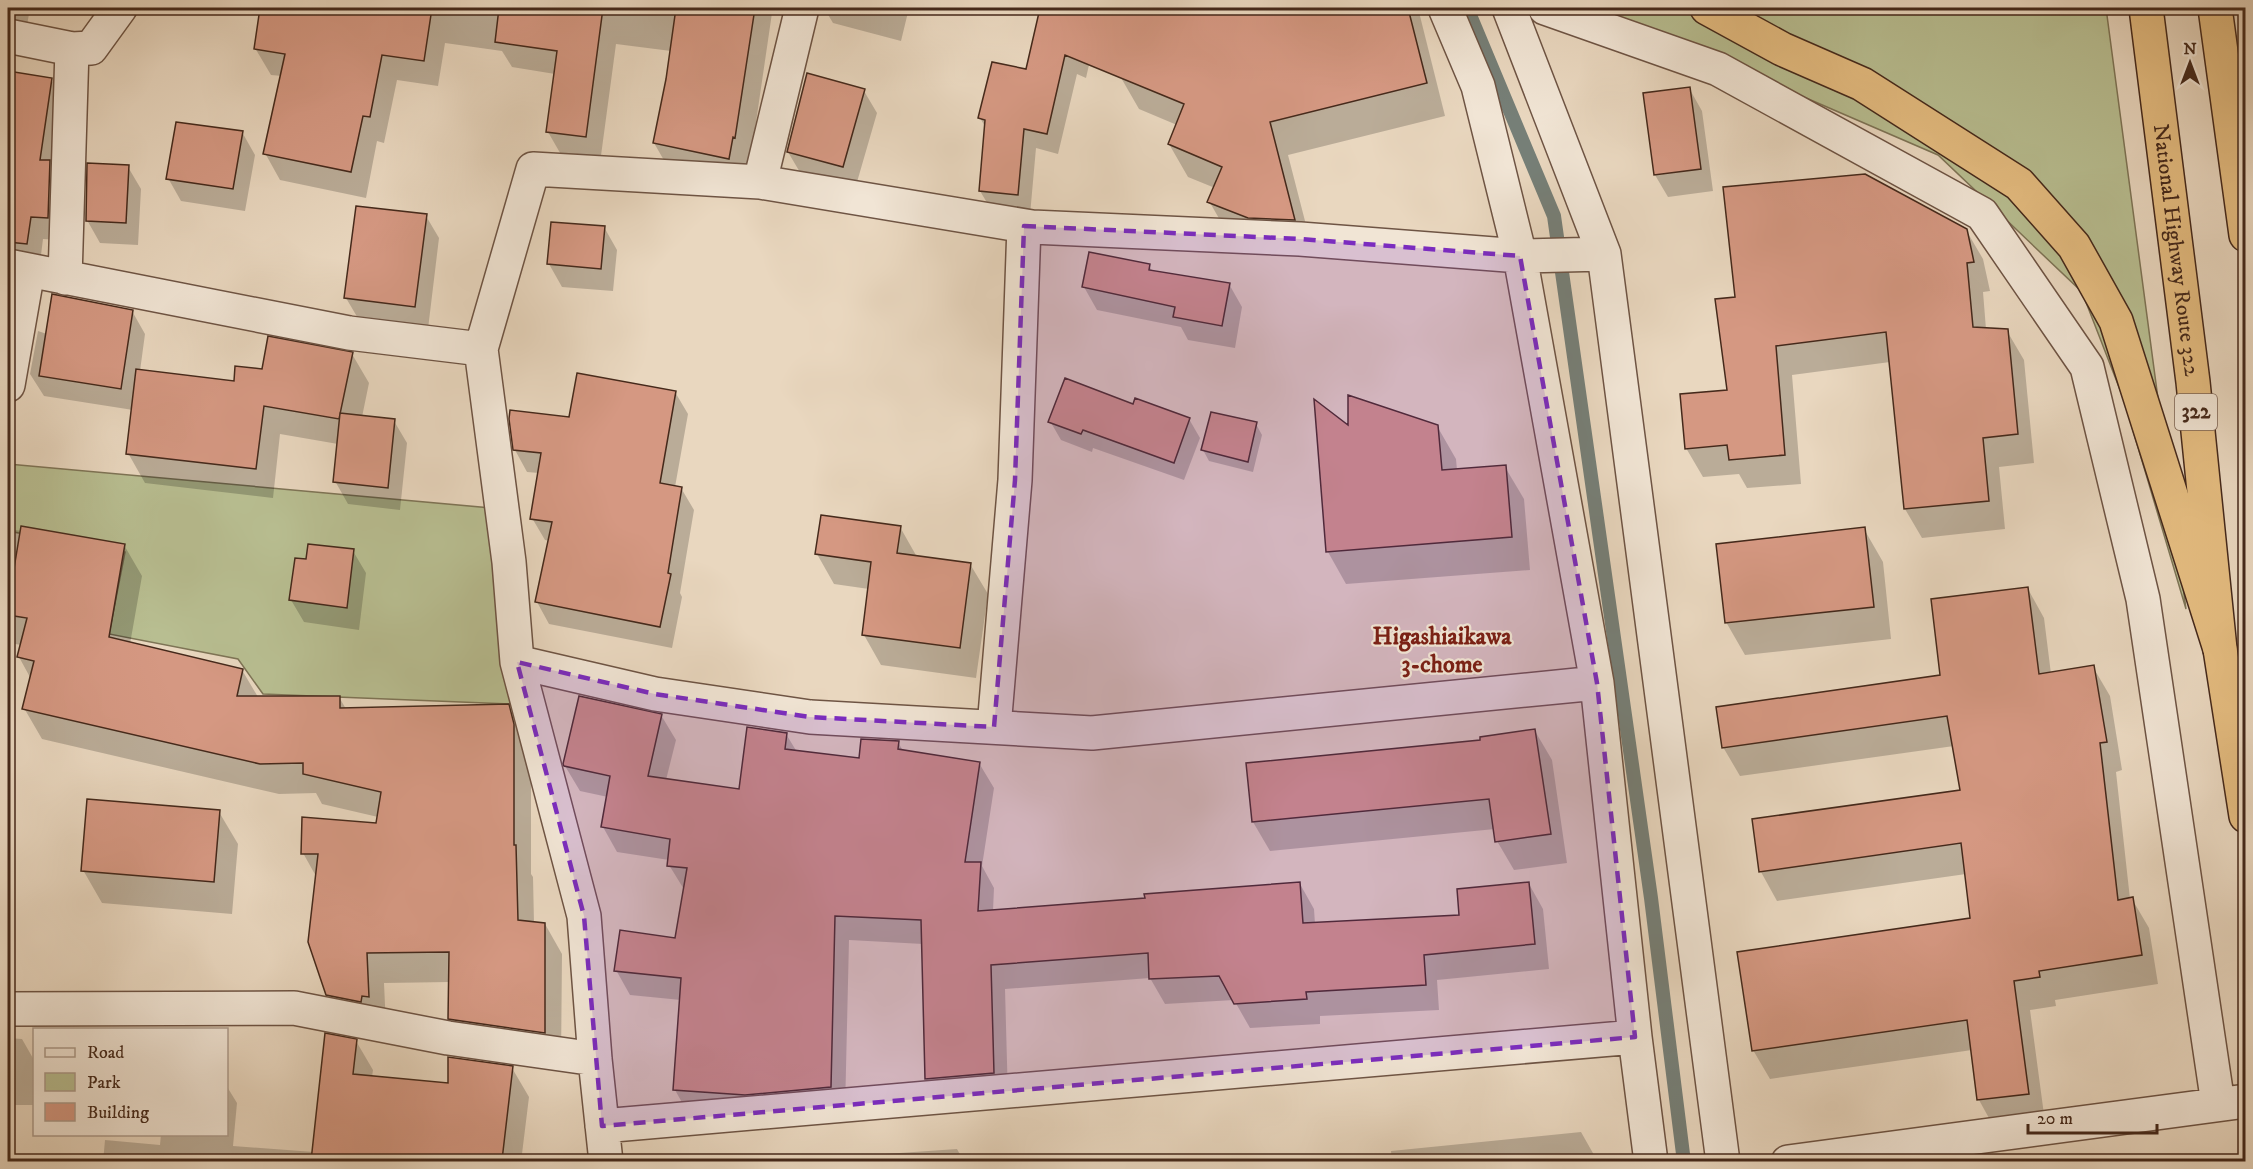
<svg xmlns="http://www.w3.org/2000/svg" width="2253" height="1169" font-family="'IM FELL DW Pica',serif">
	<rect width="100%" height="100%" fill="#e9d7bf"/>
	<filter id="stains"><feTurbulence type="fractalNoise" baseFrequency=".00333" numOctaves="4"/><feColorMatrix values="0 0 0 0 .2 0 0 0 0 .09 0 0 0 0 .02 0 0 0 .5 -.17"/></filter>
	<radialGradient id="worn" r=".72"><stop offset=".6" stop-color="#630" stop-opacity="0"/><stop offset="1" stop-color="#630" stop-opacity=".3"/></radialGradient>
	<!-- green -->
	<path fill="#b8be91" stroke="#7e7456" stroke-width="1.5" d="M 1598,8 L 2106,8 L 2186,609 L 2124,400 L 2082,292 L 1938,155 Z
		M 8,464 L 502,509 L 513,704 L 263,694 L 238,659 L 109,634 L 125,552 L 8,531 Z"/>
	<!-- shadow -->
	<path fill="#0003" d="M 8,8 L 30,8 L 25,37 L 8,28 Z
		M 262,8 L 769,8 L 772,13 L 750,163 L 748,163 L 743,184 L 669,169 L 654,143 L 671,51 L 616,44 L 600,163 L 563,158 L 548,132 L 555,74 L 512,67 L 502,51 L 445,43 L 438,86 L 397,80 L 384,143 L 377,141 L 366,198 L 280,180 L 265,153 L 282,76 L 271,75 L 255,48 Z
		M 824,8 L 909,8 L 901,41 L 833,23 Z
		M 1041,8 L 1102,8 L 1086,78 L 1077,74 L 1058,154 L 1036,148 L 1030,215 L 992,211 L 980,191 L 986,128 L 980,118 L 1027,71 Z
		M 1148,8 L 1264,8 L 1286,16 L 1289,8 L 1418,8 L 1445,116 L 1288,155 L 1313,252 L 1228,234 L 1209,201 L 1215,188 L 1188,177 L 1169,144 L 1177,125 L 1139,109 L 1120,76 Z
		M 8,64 L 13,74 L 51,79 L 64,102 L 60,240 L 43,239 L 41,255 L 8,250 Z
		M 1689,88 L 1702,111 L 1713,191 L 1668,197 L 1655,175 Z
		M 864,91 L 877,113 L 855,189 L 801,174 L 788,152 Z
		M 242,132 L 255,155 L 245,211 L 181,201 L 168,178 Z
		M 128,167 L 141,189 L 138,245 L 100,243 L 87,220 Z
		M 426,216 L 439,238 L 428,329 L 359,320 L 346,298 Z
		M 604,227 L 617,250 L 613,291 L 562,287 L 549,264 Z
		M 1966,230 L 1983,259 L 1990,291 L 1983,292 L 1986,329 L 2007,331 L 2024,360 L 2034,463 L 1999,467 L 2005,529 L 1922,538 L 1905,509 L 1890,362 L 1792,375 L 1801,484 L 1747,488 L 1739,474 L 1703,477 L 1686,448 L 1729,392 L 1737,298 Z
		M 1149,266 L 1153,272 L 1229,284 L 1242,307 L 1235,348 L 1188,340 L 1181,327 L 1097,310 L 1084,287 Z
		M 132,311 L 145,334 L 140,371 L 235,383 L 264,371 L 352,354 L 369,383 L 362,417 L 394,421 L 407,443 L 400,510 L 348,504 L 335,481 L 338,444 L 280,434 L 273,498 L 145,483 L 128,453 L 133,410 L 44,396 L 30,374 L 38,331 L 47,334 Z
		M 675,392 L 688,414 L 675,487 L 681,488 L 694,510 L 680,593 L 682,597 L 672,648 L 549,624 L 537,602 L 550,541 L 545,540 L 532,518 L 539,473 L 527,472 L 515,450 L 570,418 Z
		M 1133,406 L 1189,419 L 1200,438 L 1184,480 L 1093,448 L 1092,452 L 1061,440 L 1050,421 Z
		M 1256,424 L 1262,435 L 1253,472 L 1209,461 L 1203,450 Z
		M 1437,426 L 1456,459 L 1457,470 L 1505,467 L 1524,499 L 1530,570 L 1346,584 L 1328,552 L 1349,428 Z
		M 900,527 L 917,557 L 970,564 L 988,594 L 976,678 L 881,665 L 864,635 L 869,589 L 834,584 L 817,554 Z
		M 8,529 L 124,545 L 142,576 L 130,644 L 242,670 L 258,697 L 339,697 L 346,709 L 508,706 L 526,737 L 531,756 L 531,874 L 533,877 L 534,923 L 545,924 L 562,954 L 561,1063 L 468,1049 L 450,1019 L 450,982 L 384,983 L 386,1027 L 345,1025 L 327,994 L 317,878 L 303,853 L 377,824 L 378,817 L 322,804 L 316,793 L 279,794 L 42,739 L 24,708 L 31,679 L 19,657 L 22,645 L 8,643 Z
		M 1864,529 L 1883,562 L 1891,639 L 1745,655 L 1726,622 Z
		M 353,551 L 366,573 L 359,630 L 304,622 L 291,600 L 307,561 Z
		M 2028,589 L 2044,618 L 2051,674 L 2093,667 L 2110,696 L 2122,770 L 2116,772 L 2130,899 L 2132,899 L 2149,928 L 2158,984 L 2055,1000 L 2056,1006 L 2030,1010 L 2045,1122 L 1995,1129 L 1979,1100 L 1972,1050 L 1770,1079 L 1753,1050 L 1972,919 L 1966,874 L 1777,901 L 1761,872 L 1962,792 L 1954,746 L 1740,776 L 1723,747 L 1941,677 Z
		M 661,715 L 676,740 L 666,780 L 740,791 L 786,734 L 797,752 L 860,760 L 898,742 L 903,751 L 979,763 L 994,788 L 982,866 L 994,888 L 993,911 L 1146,900 L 1300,884 L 1314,909 L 1315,924 L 1461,916 L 1529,884 L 1543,909 L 1549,969 L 1437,980 L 1439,1010 L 1320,1016 L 1320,1024 L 1250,1028 L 1234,1000 L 1165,1004 L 1150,978 L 1005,989 L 1008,1098 L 941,1104 L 926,1079 L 923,944 L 849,940 L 845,1112 L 689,1115 L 675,1090 L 681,1000 L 630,995 L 616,970 L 677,940 L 685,891 L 669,865 L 669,860 L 617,852 L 603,827 L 608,797 L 580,791 L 565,766 Z
		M 1535,731 L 1552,760 L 1567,863 L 1514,870 L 1497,841 L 1495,829 L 1270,851 L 1253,822 L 1482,742 Z
		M 219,812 L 238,844 L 232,914 L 102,903 L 83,870 Z
		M 8,1038 L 22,1039 L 34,1060 L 34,1105 L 8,1105 Z
		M 356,1041 L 373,1070 L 372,1077 L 449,1084 L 512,1068 L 529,1097 L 521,1162 L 103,1162 L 105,1140 L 160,1145 L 161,1134 L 226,1134 L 226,1085 L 237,1103 L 233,1146 L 314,1152 Z
		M 1581,1132 L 1598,1162 L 1392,1162 L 1391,1151 Z
		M 957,1149 L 963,1160 L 989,1162 L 886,1162 L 885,1154 Z
		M 733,1155 L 736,1162 L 667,1162 Z
		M 1330,1157 L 1334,1162 L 1258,1162 L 1258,1161 Z"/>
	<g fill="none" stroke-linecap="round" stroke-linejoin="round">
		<!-- stream -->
		<path stroke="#767f77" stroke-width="14" d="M 1467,8 L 1554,216 L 1651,898 L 1684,1162"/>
	</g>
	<!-- building -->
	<path fill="#d59882" stroke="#45291b" stroke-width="1.5" d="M 260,8 L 432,8 L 424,61 L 382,55 L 370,117 L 363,116 L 351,172 L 263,154 L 285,54 L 254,49 Z
		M 499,8 L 603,8 L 586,137 L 546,132 L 557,51 L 495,42 Z
		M 676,8 L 755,8 L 735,138 L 733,137 L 729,159 L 653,143 L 666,79 Z
		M 1040,8 L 1408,8 L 1427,83 L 1270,122 L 1295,220 L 1248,218 L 1207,202 L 1222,167 L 1168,144 L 1184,104 L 1065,55 L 1047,134 L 1024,129 L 1018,195 L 979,191 L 985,120 L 978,118 L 992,62 L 1026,69 Z
		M 8,71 L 52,78 L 40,160 L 50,160 L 48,218 L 31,217 L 27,244 L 8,242 Z
		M 807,73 L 865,89 L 843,167 L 787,152 Z
		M 1690,87 L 1701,169 L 1654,175 L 1643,93 Z
		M 176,122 L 243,131 L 233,189 L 166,179 Z
		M 87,163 L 129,165 L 126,223 L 86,221 Z
		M 1865,174 L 1967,229 L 1974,262 L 1967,263 L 1973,327 L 2008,329 L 2018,434 L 1983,438 L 1989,501 L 1904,509 L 1886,332 L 1776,346 L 1785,455 L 1729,460 L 1727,445 L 1685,449 L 1680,394 L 1727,390 L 1715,299 L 1735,297 L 1723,187 Z
		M 356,206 L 427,214 L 415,307 L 344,298 Z
		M 551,222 L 605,226 L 601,269 L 547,264 Z
		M 1089,252 L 1150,264 L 1149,270 L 1230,283 L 1222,326 L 1173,317 L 1175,307 L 1082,287 Z
		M 52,294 L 133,310 L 121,389 L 39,376 Z
		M 268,336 L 353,352 L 339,419 L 264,406 L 256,469 L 126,454 L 136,369 L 234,381 L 235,366 L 262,369 Z
		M 577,373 L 676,391 L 660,483 L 682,487 L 668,573 L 671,574 L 660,627 L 535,602 L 552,522 L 530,519 L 541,453 L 513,450 L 509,419 L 510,410 L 569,417 Z
		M 1065,378 L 1133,404 L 1135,398 L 1190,418 L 1174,463 L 1083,430 L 1081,434 L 1048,422 Z
		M 1348,395 L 1438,425 L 1442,470 L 1506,465 L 1512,537 L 1326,552 L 1314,399 L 1348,425 Z
		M 1211,412 L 1257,422 L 1248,462 L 1201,450 Z
		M 340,413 L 395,419 L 388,488 L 333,482 Z
		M 821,515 L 901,526 L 897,553 L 971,563 L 960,648 L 862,635 L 871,562 L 815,554 Z
		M 21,526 L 125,544 L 109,637 L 243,669 L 237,696 L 340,696 L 340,708 L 509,704 L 514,724 L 514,845 L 516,845 L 518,920 L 545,923 L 545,1033 L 448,1019 L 449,952 L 367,953 L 369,997 L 362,996 L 361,1002 L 326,995 L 308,942 L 318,854 L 301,854 L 302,817 L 376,823 L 381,792 L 303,774 L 303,763 L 260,764 L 22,709 L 34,661 L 17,657 L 27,618 L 8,615 L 8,605 Z
		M 1865,527 L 1874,607 L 1725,623 L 1716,544 Z
		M 308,544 L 354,549 L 347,608 L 289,600 L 295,558 L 306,559 Z
		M 2028,587 L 2039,674 L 2094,665 L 2107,742 L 2100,743 L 2118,900 L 2133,897 L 2142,955 L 2039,971 L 2040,977 L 2014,981 L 2029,1094 L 1977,1100 L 1967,1020 L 1752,1051 L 1737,952 L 1970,918 L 1961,843 L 1759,872 L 1752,819 L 1960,790 L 1947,716 L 1722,748 L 1716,707 L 1940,675 L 1931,599 Z
		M 579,696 L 662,714 L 648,776 L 739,789 L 747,727 L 787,733 L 785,749 L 859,758 L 861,739 L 899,741 L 898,749 L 980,762 L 965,862 L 981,862 L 978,911 L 1145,898 L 1144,894 L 1300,882 L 1303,923 L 1459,915 L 1457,889 L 1529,882 L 1535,944 L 1424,955 L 1426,985 L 1306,992 L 1307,999 L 1234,1004 L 1219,976 L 1149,979 L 1148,953 L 991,965 L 994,1073 L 925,1079 L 921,920 L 835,916 L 831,1087 L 745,1095 L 673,1090 L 681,978 L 614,971 L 620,930 L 675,938 L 687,868 L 667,866 L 670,839 L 601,827 L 610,776 L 564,766 L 563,764 Z
		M 1535,729 L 1551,834 L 1495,842 L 1489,799 L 1252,822 L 1246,763 L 1480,740 L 1480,737 Z
		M 87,799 L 220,810 L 214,882 L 81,871 Z
		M 325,1033 L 357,1039 L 353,1074 L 448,1083 L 448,1057 L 513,1066 L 502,1160 L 467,1156 L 466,1161 L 311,1161 Z"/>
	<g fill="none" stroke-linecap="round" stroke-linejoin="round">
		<!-- minor casing -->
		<g stroke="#6e5444" stroke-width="36">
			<path id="minor" d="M 1445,8 L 1478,86 L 1520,256 L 1597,683 L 1635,1037 L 1651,1162
				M 1509,8 L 1604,254 L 1723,1162
				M 1545,8 L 1718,69 L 1982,214 L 2087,367 L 2143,599 L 2218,1104
				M 8,36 L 72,49 L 65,278
				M 72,49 L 91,48 L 120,8
				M 760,182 L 802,8
				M 8,266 L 349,333 L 481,349
				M 8,385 L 28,271
				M 517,662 L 655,694 L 810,717 L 1092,733 L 1597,683
				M 994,727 L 1015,480 L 1024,226
				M 8,1009 L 294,1008 L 448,1038 L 595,1059
				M 602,1126 L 1635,1037
				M 606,1162 L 595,1059 L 584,916 L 517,662 L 509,562 L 481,349 L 533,169 L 760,182 L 1032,227 L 1300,239 L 1520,256 L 1604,254
				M 1788,1162 L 2246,1101"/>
		</g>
		<!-- highway casing -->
		<g stroke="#45291b" stroke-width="36">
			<g id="highway">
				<path d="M 1707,8 L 1782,49 L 1862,84 L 2019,184 L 2074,246 L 2116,321 L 2220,649"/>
				<path id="s1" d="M 2146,8 L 2193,382 L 2220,649 L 2246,816"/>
				<path d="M 2215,8 L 2246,235"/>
			</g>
		</g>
		<!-- minor -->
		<use href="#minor" stroke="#f1e5d5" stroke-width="33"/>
		<!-- highway -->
		<use href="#highway" stroke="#e4bc80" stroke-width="33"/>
	</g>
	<!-- marked area -->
	<path fill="#7b2cbf" fill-opacity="0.2" stroke="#7b2cbf" stroke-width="4.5" stroke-dasharray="12 8" stroke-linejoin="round" d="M 1024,226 L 1300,239 L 1520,256 L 1597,683 L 1635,1037 L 602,1126 L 584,916 L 517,662 L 655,694 L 810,717 L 994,727 L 1015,480 Z"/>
	<g text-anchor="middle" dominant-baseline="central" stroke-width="4.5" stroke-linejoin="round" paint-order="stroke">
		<!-- shield labels -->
		<rect fill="#f1e5d5" stroke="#796153" stroke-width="1.5" x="2175" y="394" width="42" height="36" rx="4.5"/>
		<g font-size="21" font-weight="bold" fill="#45291b">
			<text x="2196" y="412">322</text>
		</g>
		<!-- street labels -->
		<g font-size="22" fill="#45291b" stroke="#f1e5d5">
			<text stroke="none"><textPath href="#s1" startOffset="244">National Highway Route 322</textPath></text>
		</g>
		<!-- neighbourhood labels -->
		<g font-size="24" font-weight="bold" fill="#7a1f14" stroke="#f1e5d5">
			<text x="1442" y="637">Higashiaikawa<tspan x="1442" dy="28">3-chome</tspan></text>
		</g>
	</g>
	<!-- margin -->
	<rect width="2253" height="1169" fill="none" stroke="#e9d7bf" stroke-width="30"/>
	<rect x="9" y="9" width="2235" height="1151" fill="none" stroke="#45291b" stroke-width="3"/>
	<rect x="15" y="15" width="2223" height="1139" fill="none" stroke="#45291b" stroke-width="1.5"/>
	<!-- legend -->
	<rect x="33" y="1028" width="195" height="108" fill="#f1e5d5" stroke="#ac9a8b" stroke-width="1.5"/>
	<rect x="45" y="1048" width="30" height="9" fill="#f1e5d5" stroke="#ac9a8b" stroke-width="1.5"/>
	<text x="87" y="1058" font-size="18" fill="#45291b">Road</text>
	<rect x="45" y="1073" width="30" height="18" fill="#b8be91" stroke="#ac9a8b" stroke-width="1.5"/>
	<text x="87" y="1088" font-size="18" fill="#45291b">Park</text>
	<rect x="45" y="1103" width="30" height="18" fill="#d59882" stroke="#ac9a8b" stroke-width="1.5"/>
	<text x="87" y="1118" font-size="18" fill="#45291b">Building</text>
	<!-- north arrow -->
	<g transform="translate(2190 63)" stroke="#f1e5d5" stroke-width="4.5" paint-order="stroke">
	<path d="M0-4.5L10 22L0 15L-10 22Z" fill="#45291b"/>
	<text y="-9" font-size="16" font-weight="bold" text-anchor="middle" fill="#45291b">N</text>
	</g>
	<!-- scale -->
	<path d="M2028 1124v9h129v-9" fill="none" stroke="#45291b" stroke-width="3"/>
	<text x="2037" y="1124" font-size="18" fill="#45291b" stroke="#f1e5d5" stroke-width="4.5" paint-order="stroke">20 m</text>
	<rect width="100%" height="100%" filter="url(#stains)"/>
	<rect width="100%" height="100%" fill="url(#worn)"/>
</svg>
